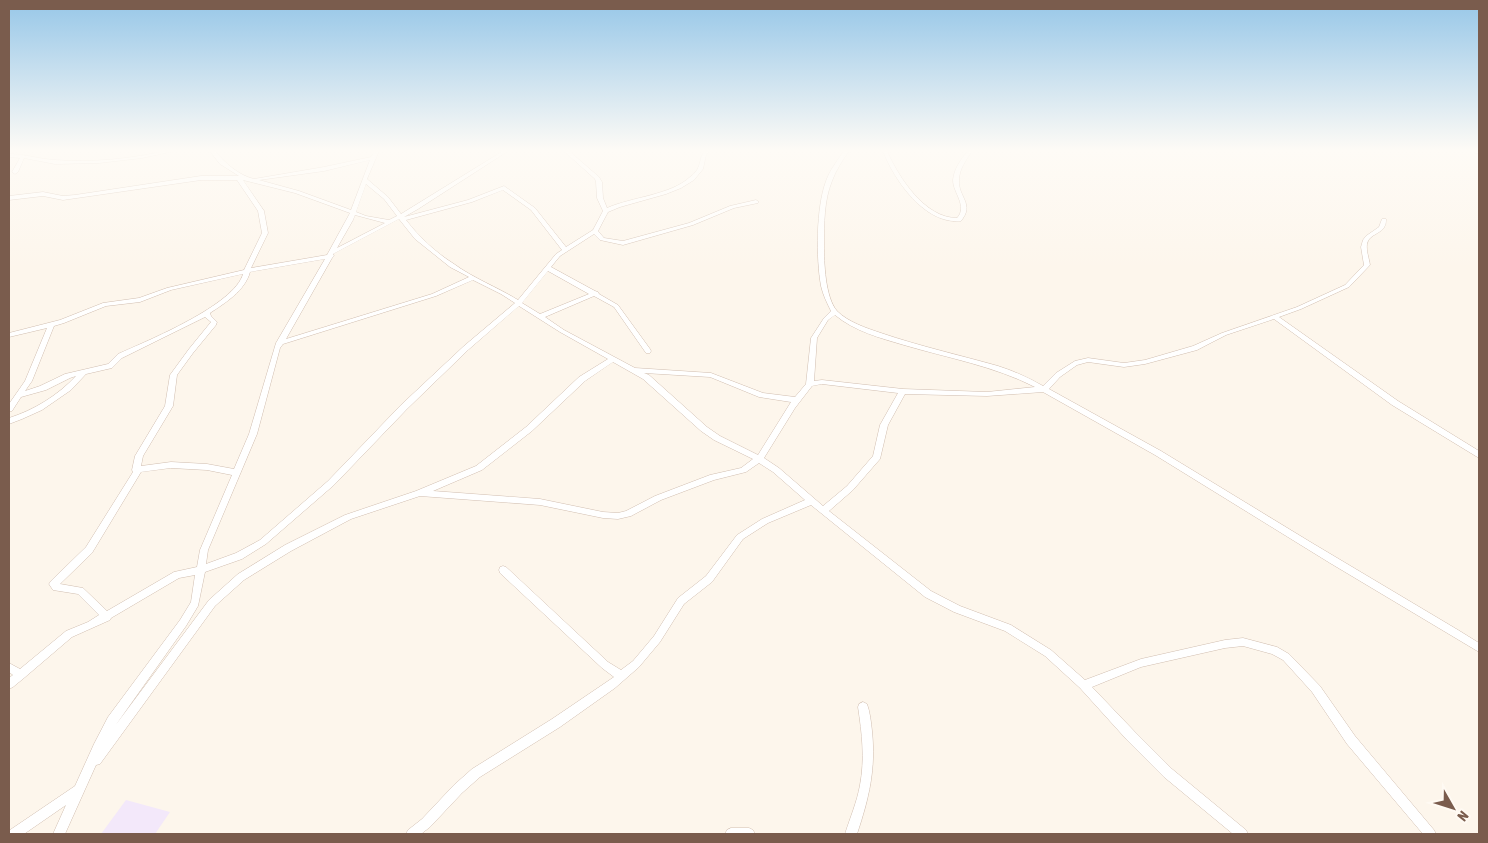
<svg xmlns="http://www.w3.org/2000/svg" width="1488" height="843" font-family="'Asap Condensed',sans-serif">
	<rect width="100%" height="100%" fill="#fdf6ec"/>
	<!-- education -->
	<path fill="#f3e8fa" d="M 126,800 L 170,812 L 155,834 L 101,834 Z"/>
	<g fill="none" stroke-linecap="round" stroke-linejoin="round">
		<!-- street casing -->
		<g stroke="#d1beb0" stroke-width="1">
			<path id="street" d="M 165,151 L 174,151 L 142,158 L 99,163 L 55,164 L 24,158 L 18,172 L 15,174 L 12,172 L 20,158 L 9,157 L 9,154 C 25,154 39,159 55,160 C 92,163 129,159 165,151 Z
				M 210,151 L 215,151 C 225,163 238,175 254,179 L 324,167 L 371,157 L 375,151 L 379,151 L 367,179 L 388,197 L 401,214 L 503,151 L 508,151 L 418,209 L 404,217 L 468,200 L 504,186 L 535,208 L 566,247 L 593,230 L 603,211 L 597,198 L 596,182 L 595,179 L 564,151 L 569,151 L 599,177 L 602,182 L 603,198 L 607,208 C 632,197 671,195 690,177 C 693,175 697,171 698,168 C 701,162 700,156 705,151 L 710,151 L 706,155 L 703,169 L 694,180 L 681,188 L 666,194 L 620,207 L 608,212 L 598,231 L 604,238 L 623,241 L 689,223 L 730,206 L 756,200 L 759,202 L 758,203 L 734,208 L 693,225 L 623,245 L 600,240 L 594,234 L 560,256 L 551,267 L 595,291 L 598,292 L 599,294 L 618,305 L 650,349 L 651,351 L 650,353 L 646,353 L 614,307 L 594,296 L 545,317 L 564,330 L 635,368 L 711,373 L 763,393 L 795,397 L 806,384 L 811,338 L 824,318 L 831,311 C 827,303 823,295 821,286 C 816,258 816,208 826,181 C 830,170 837,161 844,151 L 849,151 C 842,161 836,170 832,181 C 824,200 824,224 824,245 C 824,262 825,297 837,311 C 848,322 866,328 881,333 C 919,346 959,355 998,366 C 1014,371 1029,378 1043,386 L 1056,373 L 1075,361 L 1088,358 L 1124,363 L 1145,360 L 1193,346 L 1222,333 L 1297,307 L 1345,285 L 1364,265 L 1361,247 L 1363,240 L 1366,236 L 1379,227 L 1382,219 L 1386,219 C 1387,235 1369,232 1367,244 C 1366,251 1369,258 1370,265 L 1349,287 L 1301,309 L 1279,317 L 1398,401 L 1479,451 L 1479,458 L 1392,405 L 1274,319 L 1226,335 L 1197,350 L 1145,364 L 1124,367 L 1088,362 L 1077,365 L 1060,377 L 1049,389 L 1161,451 L 1312,543 L 1458,630 L 1479,643 L 1479,652 L 1330,563 L 1155,455 L 1043,392 L 987,396 L 905,394 L 888,425 L 880,459 L 853,490 L 829,511 L 931,591 L 960,606 L 1011,625 L 1051,650 L 1085,680 L 1141,659 L 1225,640 L 1243,638 L 1277,647 L 1289,654 L 1320,686 L 1355,736 L 1434,830 L 1436,834 L 1423,834 L 1347,744 L 1312,692 L 1283,660 L 1272,654 L 1243,646 L 1225,648 L 1141,667 L 1092,687 L 1135,732 L 1172,769 L 1246,830 L 1248,834 L 1233,834 L 1164,777 L 1127,740 L 1080,688 L 1045,656 L 1005,631 L 954,612 L 925,597 L 811,505 L 768,523 L 743,539 L 712,582 L 684,604 L 660,642 L 639,667 L 615,688 L 560,727 L 480,777 L 462,793 L 430,827 L 421,834 L 406,834 L 408,830 L 422,819 L 454,785 L 472,769 L 552,719 L 614,677 L 602,668 L 500,573 L 499,570 L 500,567 L 503,566 L 506,567 L 608,662 L 621,670 L 633,661 L 654,636 L 678,598 L 706,576 L 737,535 L 762,519 L 805,500 L 773,472 L 759,463 L 746,472 L 714,480 L 661,500 L 631,516 L 618,519 L 603,518 L 540,505 L 420,496 L 351,519 L 291,551 L 244,580 L 215,606 L 100,764 L 96,765 L 65,834 L 53,834 L 66,805 L 24,834 L 9,834 L 10,830 L 75,786 L 94,744 L 108,717 L 180,620 L 191,602 L 195,575 L 179,578 L 111,618 L 110,620 L 72,637 L 24,678 L 13,687 L 9,689 L 9,678 L 13,675 L 9,672 L 9,663 L 20,669 L 66,631 L 88,622 L 99,615 L 78,594 L 53,590 L 49,584 L 51,581 L 86,547 L 133,472 L 132,470 L 135,456 L 165,406 L 170,375 L 189,349 L 211,322 L 205,317 L 122,358 L 112,368 L 86,374 L 71,390 L 42,410 L 22,419 L 9,424 L 9,418 C 34,410 57,396 76,376 L 70,378 L 46,390 L 21,397 L 12,411 L 9,411 L 9,404 L 25,381 L 47,328 L 9,337 L 9,333 L 60,320 L 103,303 L 139,298 L 167,288 L 244,270 L 262,233 L 258,211 L 237,180 L 201,180 L 63,200 L 43,196 L 9,200 L 9,196 L 43,192 L 63,196 L 75,195 L 201,176 L 239,176 L 220,164 ZM 370,160 L 351,210 L 299,191 L 259,180 L 324,171 ZM 243,180 L 295,193 L 350,213 L 327,255 L 251,268 L 268,233 L 264,211 ZM 366,184 L 384,199 L 397,216 L 389,220 L 366,216 L 356,212 ZM 503,190 L 531,210 L 562,250 L 556,254 L 518,300 C 497,287 473,278 454,264 C 435,252 419,237 406,220 L 472,202 ZM 355,215 L 385,223 L 337,248 L 353,220 ZM 399,219 L 415,239 L 450,267 L 469,277 L 432,294 L 286,339 L 332,258 L 334,256 L 333,254 ZM 325,259 L 276,343 L 249,434 L 234,469 L 207,464 L 171,462 L 141,466 L 143,456 L 173,406 L 177,375 L 193,353 L 216,325 L 217,322 L 211,316 L 210,313 C 225,303 245,291 250,272 ZM 548,271 L 589,294 L 540,314 L 522,303 ZM 243,274 C 235,305 147,341 118,354 L 108,364 L 65,374 L 40,386 L 25,391 L 32,381 L 54,326 L 64,323 L 106,306 L 140,302 L 171,290 ZM 473,280 L 501,294 L 515,303 L 464,346 L 401,405 L 328,481 L 260,540 L 236,553 L 206,564 L 208,550 L 257,434 L 280,348 L 283,344 L 436,296 ZM 519,306 L 560,332 L 608,359 L 579,377 L 526,427 L 476,466 L 416,491 L 345,515 L 285,545 L 238,574 L 209,600 L 115,726 L 186,626 L 198,606 L 205,572 L 242,559 L 266,544 L 334,485 L 407,409 L 468,350 ZM 835,315 C 854,331 880,338 904,345 C 948,358 994,366 1035,387 L 987,392 L 903,389 L 822,380 L 814,381 L 817,338 L 828,320 ZM 613,362 L 643,379 L 701,431 L 714,440 L 753,459 L 741,468 L 710,475 L 655,496 L 626,511 L 618,513 L 603,512 L 540,499 L 433,491 L 482,470 L 532,431 L 585,381 ZM 644,373 L 710,377 L 759,397 L 791,402 L 758,455 L 720,436 L 707,427 L 649,375 ZM 822,384 L 898,393 L 880,425 L 873,456 L 847,486 L 823,506 L 779,468 L 764,458 L 795,408 L 812,386 ZM 171,468 L 207,470 L 232,475 L 200,550 L 197,567 L 174,572 L 107,611 L 83,588 L 60,584 L 92,553 L 141,472 Z
				M 883,151 L 887,151 C 899,178 925,218 957,218 C 968,206 953,193 953,180 C 954,169 961,159 968,151 L 972,151 C 967,159 959,169 959,180 C 958,197 975,204 961,221 C 925,225 894,180 883,151 Z
				M 1472,151 L 1479,151 L 1479,154 Z
				M 863,702 L 867,704 C 870,712 871,722 872,731 C 876,769 869,798 857,834 L 845,834 C 850,818 857,802 860,785 C 865,759 862,733 858,707 L 859,704 Z
				M 731,828 L 749,828 L 753,830 L 755,834 L 725,834 L 727,830 Z"/>
		</g>
		<!-- street -->
		<use href="#street" fill="#fff" fill-rule="evenodd"/>
	</g>
	<!-- sky -->
	<linearGradient id="sky" x2="0" y2="1"><stop stop-color="#97c7e8"/><stop offset="0.56" stop-color="#fefbf6"/><stop offset="1" stop-color="#fefbf6" stop-opacity="0"/></linearGradient>
	<rect width="1488" height="269" fill="url(#sky)"/>
	<!-- border -->
	<rect width="1488" height="843" fill="none" stroke="#7a5c4d" stroke-width="20"/>
	<!-- north arrow -->
	<g transform="translate(1453 808) rotate(129)" stroke="#fffaf3" stroke-width="4" paint-order="stroke">
	<path d="M0-4L9 19L0 12L-9 19Z" fill="#7a5c4d"/>
	<text y="-8" font-size="14" font-weight="bold" text-anchor="middle" fill="#7a5c4d">N</text>
	</g>
</svg>
